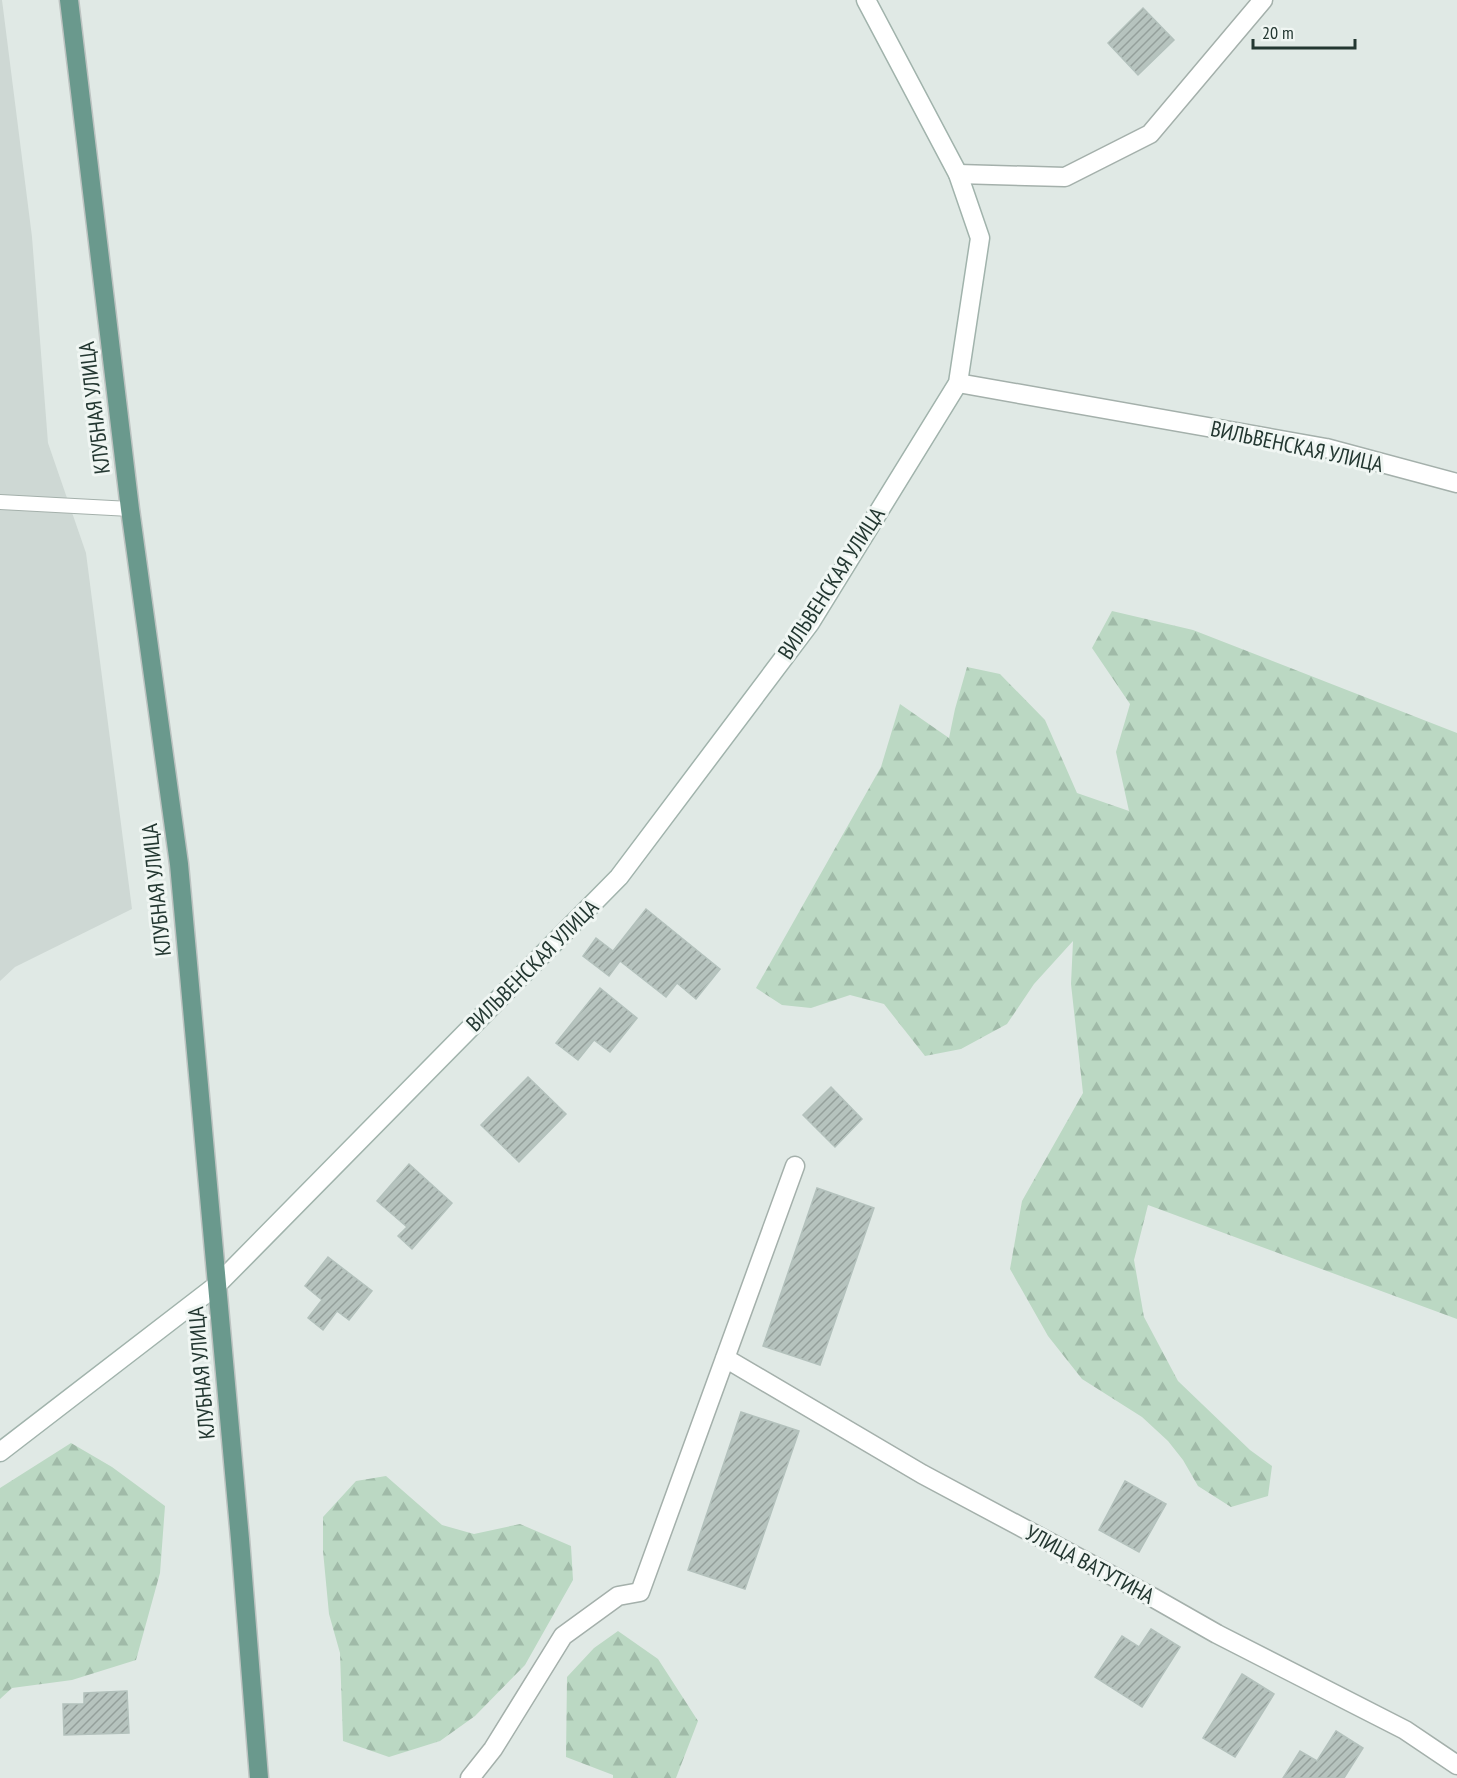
<svg xmlns="http://www.w3.org/2000/svg" width="1457" height="1778" font-family="'PT Sans Narrow',sans-serif">
	<defs>
		<pattern id="forest-firs" width="22" height="20" patternUnits="userSpaceOnUse" patternTransform="scale(1.5)"><rect width="22" height="20" fill="#bbd8c3"/><path d="M5 1l3.5 6h-7zM16 11l3.5 6h-7z" fill="#a0baa8"/></pattern>
		<pattern id="building-hatch" width="6" height="6" patternUnits="userSpaceOnUse" patternTransform="scale(1.5)"><rect width="6" height="6" fill="#b6c3be"/><path d="M-1 1l2-2M0 6l6-6M5 7l2-2" fill="none" stroke="#949f9b"/></pattern>
	</defs>
	<rect width="100%" height="100%" fill="#e0e9e5"/>
	<!-- built -->
	<path fill="#ced8d4" d="M 0,0 L 2,0 L 32,237 L 48,443 L 86,553 L 132,909 L 15,967 L 0,981 Z"/>
	<!-- forest -->
	<path fill="url(#forest-firs)" d="M 1112,611 L 1193,630 L 1457,733 L 1457,1319 L 1148,1205 L 1134,1260 L 1144,1317 L 1178,1381 L 1250,1450 L 1272,1466 L 1268,1496 L 1231,1507 L 1198,1486 L 1183,1460 L 1168,1441 L 1142,1417 L 1082,1379 L 1048,1336 L 1010,1269 L 1022,1201 L 1083,1093 L 1071,984 L 1073,941 L 1034,984 L 1007,1024 L 961,1049 L 925,1056 L 884,1004 L 850,995 L 811,1008 L 782,1005 L 756,988 L 881,767 L 900,704 L 949,738 L 955,709 L 967,667 L 1000,674 L 1045,720 L 1077,793 L 1129,811 L 1116,752 L 1130,704 L 1092,648 Z
		M 71,1443 L 112,1467 L 165,1506 L 160,1573 L 136,1660 L 72,1680 L 12,1688 L 0,1699 L 0,1488 Z
		M 386,1476 L 442,1525 L 474,1534 L 520,1524 L 571,1546 L 573,1580 L 525,1665 L 475,1716 L 440,1741 L 389,1757 L 343,1741 L 340,1653 L 329,1614 L 323,1551 L 323,1517 L 356,1481 Z
		M 618,1631 L 658,1659 L 698,1721 L 676,1778 L 613,1778 L 613,1775 L 566,1757 L 567,1677 L 594,1648 Z"/>
	<!-- building -->
	<path fill="url(#building-hatch)" stroke="#b3c1bc" stroke-width="1.5" d="M 1143,8 L 1174,40 L 1138,75 L 1108,43 Z
		M 646,909 L 720,969 L 696,999 L 677,983 L 666,997 L 620,961 L 609,976 L 583,956 L 596,938 L 613,951 Z
		M 600,988 L 637,1018 L 610,1052 L 594,1040 L 578,1060 L 556,1043 Z
		M 528,1077 L 566,1114 L 519,1162 L 481,1125 Z
		M 831,1087 L 862,1119 L 835,1147 L 803,1115 Z
		M 409,1164 L 452,1203 L 412,1249 L 398,1236 L 407,1227 L 377,1201 Z
		M 817,1188 L 874,1208 L 820,1365 L 763,1346 Z
		M 328,1257 L 372,1291 L 349,1320 L 337,1311 L 323,1330 L 308,1318 L 322,1300 L 305,1286 Z
		M 741,1412 L 799,1431 L 745,1589 L 688,1570 Z
		M 1125,1481 L 1166,1504 L 1139,1552 L 1099,1530 Z
		M 1151,1629 L 1180,1647 L 1142,1707 L 1095,1677 L 1122,1636 L 1139,1647 Z
		M 1242,1674 L 1274,1694 L 1235,1757 L 1203,1738 Z
		M 127,1691 L 129,1733 L 64,1735 L 63,1704 L 84,1704 L 84,1693 Z
		M 1336,1731 L 1363,1748 L 1344,1778 L 1283,1778 L 1300,1751 L 1317,1761 Z"/>
	<g fill="none" stroke-linecap="round" stroke-linejoin="round">
		<!-- lane casing -->
		<g stroke="#a4b0ab" stroke-width="16">
			<path id="lane" d="M 0,502 L 130,509"/>
		</g>
		<!-- street casing -->
		<g stroke="#a4b0ab" stroke-width="21">
			<path id="street" d="M 958,174 L 1065,177 L 1150,134 L 1263,0
				M 958,383 L 1326,448 L 1457,483
				M 725,1358 L 922,1474 L 1152,1597 L 1217,1634 L 1405,1730 L 1457,1765
				M 470,1778 L 493,1749 L 563,1636 L 618,1596 L 640,1592 L 795,1166"/>
		</g>
		<!-- secondary casing -->
		<g stroke="#a1b3ac" stroke-width="21">
			<path id="secondary" d="M 0,1452 L 217,1285 L 619,877 L 810,623 L 958,383 L 980,238 L 958,174 L 866,0"/>
		</g>
		<!-- primary casing -->
		<g stroke="#bdc3c1" stroke-width="21">
			<path id="primary" d="M 69,0 L 130,509 L 179,864 L 240,1539 L 259,1778"/>
		</g>
		<!-- lane -->
		<use href="#lane" stroke="#fff" stroke-width="14"/>
		<!-- street -->
		<use href="#street" stroke="#fff" stroke-width="18"/>
		<!-- secondary -->
		<use href="#secondary" stroke="#fff" stroke-width="18"/>
		<!-- primary -->
		<use href="#primary" stroke="#6a998d" stroke-width="18"/>
	</g>
	<g text-anchor="middle" dominant-baseline="central" stroke-width="6" stroke-linejoin="round" paint-order="stroke">
		<!-- street labels -->
		<g font-size="22" fill="#233731" stroke="#f0f6f3">
			<text transform="translate(94 408) rotate(-97)">КЛУБНАЯ УЛИЦА</text>
			<text transform="translate(1297 446) rotate(12)">ВИЛЬВЕНСКАЯ УЛИЦА</text>
			<text transform="translate(831 583) rotate(-57)">ВИЛЬВЕНСКАЯ УЛИЦА</text>
			<text transform="translate(156 890) rotate(-96)">КЛУБНАЯ УЛИЦА</text>
			<text transform="translate(532 965) rotate(-45)">ВИЛЬВЕНСКАЯ УЛИЦА</text>
			<text transform="translate(201 1373) rotate(-95)">КЛУБНАЯ УЛИЦА</text>
			<text transform="translate(1090 1564) rotate(28)">УЛИЦА ВАТУТИНА</text>
		</g>
	</g>
	<!-- scale -->
	<path d="M1253 39v9h102v-9" fill="none" stroke="#233731" stroke-width="3"/>
	<text x="1262" y="39" font-size="18" fill="#233731" stroke="#f0f6f3" stroke-width="4.5" paint-order="stroke">20 m</text>
</svg>
